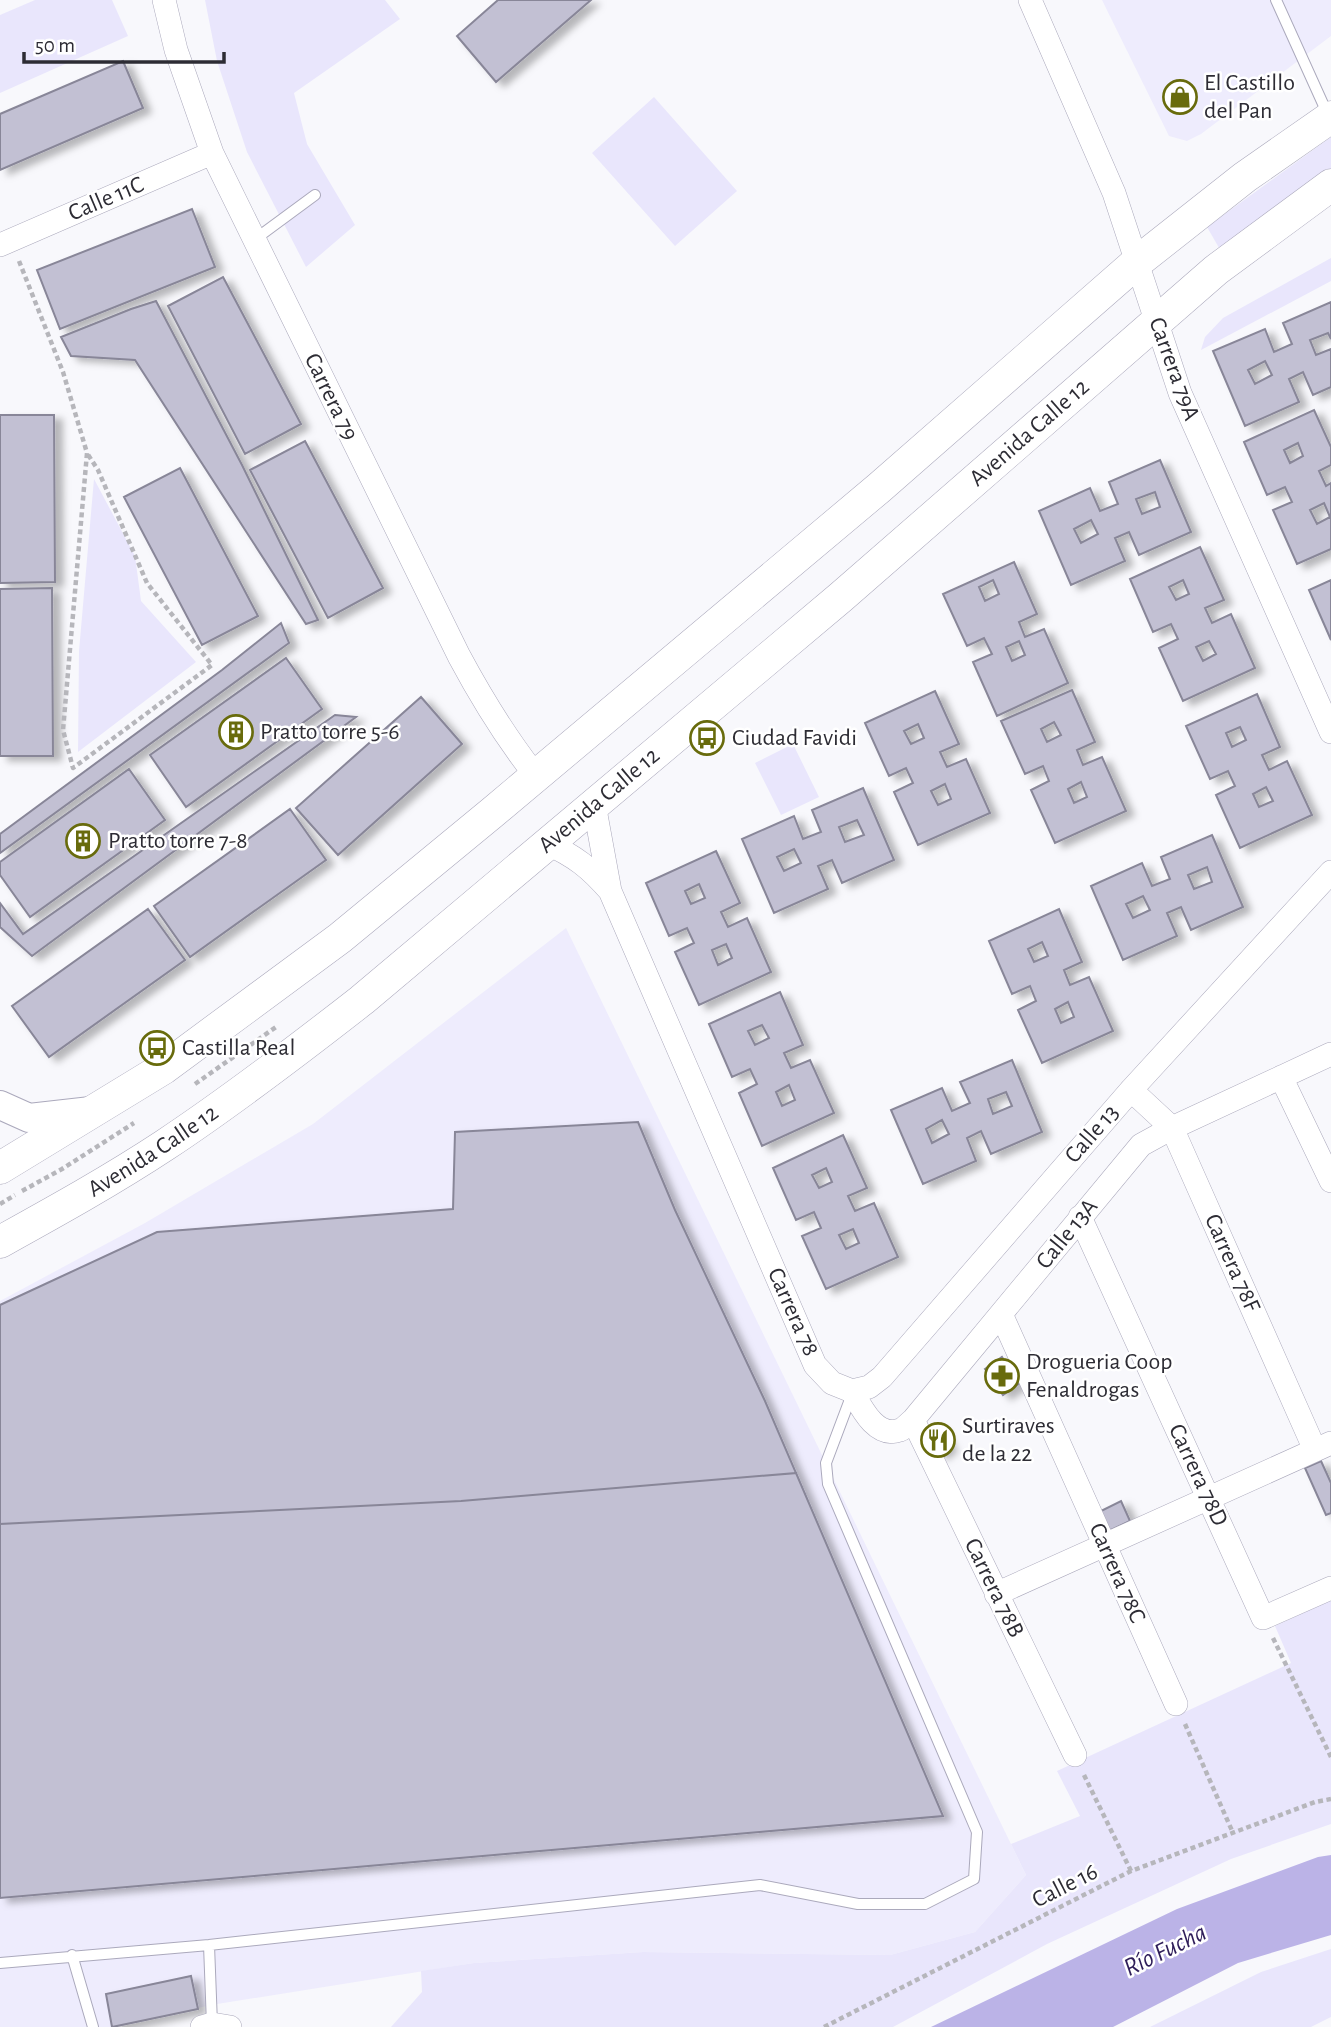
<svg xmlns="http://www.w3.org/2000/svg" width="1331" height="2027" font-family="'Alegreya Sans',sans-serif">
	<defs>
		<filter id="shadow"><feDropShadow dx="8" dy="4.5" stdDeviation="3.5" flood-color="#0004"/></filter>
	</defs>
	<rect width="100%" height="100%" fill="#f8f8fc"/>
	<!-- built -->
	<path fill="#eeecfd" d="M 1102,0 L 1331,0 L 1331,36 L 1201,134 L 1187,141 L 1169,136 Z
		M 566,928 L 1026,1875 L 975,1932 L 890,1955 L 643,1952 L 474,1963 L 211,2005 L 114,2027 L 0,2027 L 0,1301 L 145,1223 L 313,1124 Z"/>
	<!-- green -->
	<path fill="#e9e6fc" d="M 35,0 L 112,0 L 128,36 L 0,93 L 0,15 Z
		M 205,0 L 385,0 L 400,19 L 294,93 L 307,144 L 355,225 L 306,267 L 247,152 L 217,61 Z
		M 654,97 L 737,191 L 675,246 L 592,153 Z
		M 1331,137 L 1331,172 L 1222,253 L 1207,227 Z
		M 1331,258 L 1331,281 L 1201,350 L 1205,337 L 1223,318 Z
		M 94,479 L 135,556 L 141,601 L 196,662 L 78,752 L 79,651 Z
		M 793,744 L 819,797 L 781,815 L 755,763 Z
		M 1331,1600 L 1331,1824 L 1231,1859 L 1047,1944 L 893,2027 L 391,2027 L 422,1992 L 421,1971 L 474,1963 L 643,1952 L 890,1955 L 975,1932 L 1026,1875 L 1011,1844 L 1080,1816 L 1057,1771 L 1291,1663 L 1275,1626 Z
		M 1331,1949 L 1331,2017 L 1311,2027 L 1150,2027 L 1261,1972 Z"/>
	<!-- water -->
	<path fill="#bbb3e7" d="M 1331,1855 L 1331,1935 L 1238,1963 L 1113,2027 L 931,2027 L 1177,1909 L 1318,1857 Z"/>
	<!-- building -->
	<path fill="#c2c0d3" stroke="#888698" stroke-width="2" fill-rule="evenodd" filter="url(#shadow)" d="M 498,0 L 591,0 L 496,82 L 457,36 Z
		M 123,61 L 143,108 L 0,170 L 0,114 Z
		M 192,209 L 215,267 L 60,329 L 37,270 Z
		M 223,277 L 301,424 L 245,454 L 168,306 Z
		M 156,301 L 242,465 L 318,620 L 306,624 L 135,360 L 71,356 L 61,337 L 131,309 Z
		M 1331,302 L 1331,339 L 1328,333 L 1310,340 L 1316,355 L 1331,349 L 1331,387 L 1313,395 L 1303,372 L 1289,379 L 1299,402 L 1245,426 L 1213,351 L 1265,329 L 1274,352 L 1292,344 L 1283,323 ZM 1265,361 L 1272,375 L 1255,384 L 1248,370 Z
		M 1314,410 L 1331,447 L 1331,465 L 1319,471 L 1326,486 L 1331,483 L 1331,549 L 1297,564 L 1273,510 L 1292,502 L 1285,487 L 1267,495 L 1244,442 ZM 1298,443 L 1303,456 L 1290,463 L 1284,450 ZM 1324,503 L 1330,517 L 1317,524 L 1310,510 Z
		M 0,415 L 54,415 L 55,582 L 0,583 Z
		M 305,441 L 383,588 L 328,618 L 250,470 Z
		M 1160,460 L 1191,532 L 1139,555 L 1129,532 L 1115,538 L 1125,561 L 1071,585 L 1039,511 L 1090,488 L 1100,511 L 1118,504 L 1109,482 ZM 1155,492 L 1160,507 L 1142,514 L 1136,499 ZM 1091,520 L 1098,534 L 1081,543 L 1074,529 Z
		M 180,468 L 258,616 L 202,645 L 124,497 Z
		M 1200,547 L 1224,600 L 1205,608 L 1212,623 L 1231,614 L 1255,668 L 1183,701 L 1159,648 L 1178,639 L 1171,624 L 1153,632 L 1130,579 ZM 1183,580 L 1189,594 L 1176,600 L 1169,587 ZM 1209,641 L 1216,654 L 1203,661 L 1196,647 Z
		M 1014,562 L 1037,614 L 1019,622 L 1025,637 L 1044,629 L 1068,683 L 997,716 L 973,662 L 992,654 L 984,638 L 967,646 L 943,594 ZM 993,580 L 999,594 L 985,601 L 979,587 ZM 1019,641 L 1025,655 L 1012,661 L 1006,647 Z
		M 1331,580 L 1331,640 L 1309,590 Z
		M 52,588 L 53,756 L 0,756 L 0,589 Z
		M 281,623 L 289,643 L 0,853 L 0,834 L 222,670 Z
		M 286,658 L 322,709 L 186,807 L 150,755 Z
		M 1072,690 L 1095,742 L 1077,750 L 1083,765 L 1102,757 L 1126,811 L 1055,843 L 1031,790 L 1049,781 L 1043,766 L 1025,774 L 1001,721 ZM 1054,722 L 1061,735 L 1047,742 L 1041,729 ZM 1081,782 L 1087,797 L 1074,803 L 1068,789 Z
		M 935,691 L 959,744 L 940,752 L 947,767 L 966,759 L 990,813 L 918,845 L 894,792 L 913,783 L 906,768 L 889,776 L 865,723 ZM 918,724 L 924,738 L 911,744 L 904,731 ZM 945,784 L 951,799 L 938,805 L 931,791 Z
		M 1257,694 L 1280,747 L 1262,755 L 1269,770 L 1287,761 L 1312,815 L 1240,848 L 1216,795 L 1235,786 L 1228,771 L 1210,779 L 1186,726 ZM 1240,727 L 1246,740 L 1232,747 L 1226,733 ZM 1266,787 L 1273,801 L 1259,807 L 1253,794 Z
		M 421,697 L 462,744 L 338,855 L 296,808 Z
		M 335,715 L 356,717 L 32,956 L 0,927 L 0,903 L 23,934 Z
		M 129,769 L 165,820 L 30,917 L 0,875 L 0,862 Z
		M 863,788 L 894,860 L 842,883 L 832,860 L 818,866 L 828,889 L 774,913 L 742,839 L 794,816 L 803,839 L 821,832 L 812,810 ZM 857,820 L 864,835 L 845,842 L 839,827 ZM 794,849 L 801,863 L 784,871 L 777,857 Z
		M 290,809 L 326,860 L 190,957 L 154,906 Z
		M 1212,835 L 1243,907 L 1191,930 L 1181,907 L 1167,913 L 1177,936 L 1123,960 L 1091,886 L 1142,863 L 1152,886 L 1170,879 L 1161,857 ZM 1207,867 L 1212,882 L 1194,889 L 1188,875 ZM 1143,896 L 1150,910 L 1133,918 L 1126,904 Z
		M 716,851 L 740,903 L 721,912 L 728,927 L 747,918 L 771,972 L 699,1005 L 675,952 L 694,943 L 687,928 L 669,936 L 646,883 ZM 699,884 L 705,898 L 691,904 L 685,891 ZM 726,944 L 732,958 L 718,965 L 712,950 Z
		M 148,909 L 185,960 L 49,1057 L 12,1006 Z
		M 1059,909 L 1082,962 L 1064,970 L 1070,985 L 1089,977 L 1113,1031 L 1042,1063 L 1018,1010 L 1036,1001 L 1030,986 L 1012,994 L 989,941 ZM 1042,942 L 1048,956 L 1034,962 L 1028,949 ZM 1068,1002 L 1074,1017 L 1061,1023 L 1055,1009 Z
		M 780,992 L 803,1045 L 784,1053 L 791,1068 L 810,1060 L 834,1113 L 762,1146 L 739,1093 L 757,1084 L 750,1069 L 732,1077 L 709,1024 ZM 762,1025 L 769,1038 L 755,1045 L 748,1031 ZM 789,1085 L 795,1100 L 782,1106 L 776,1092 Z
		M 1012,1060 L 1042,1132 L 991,1154 L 981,1131 L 967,1138 L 976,1161 L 923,1184 L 891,1110 L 942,1088 L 952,1111 L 970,1103 L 960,1082 ZM 1006,1092 L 1012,1106 L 993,1114 L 988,1099 ZM 942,1120 L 949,1134 L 932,1143 L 926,1129 Z
		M 638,1122 L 675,1210 L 765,1401 L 796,1473 L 461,1501 L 0,1524 L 0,1305 L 157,1232 L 453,1209 L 455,1132 Z
		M 843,1135 L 867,1188 L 848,1196 L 855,1211 L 874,1203 L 898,1257 L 826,1289 L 802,1236 L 821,1228 L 814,1212 L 796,1220 L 773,1168 ZM 826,1168 L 832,1182 L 819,1188 L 812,1175 ZM 853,1229 L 859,1243 L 846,1249 L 839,1235 Z
		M 1002,1357 L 1020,1383 L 1003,1395 L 985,1369 Z
		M 939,1428 L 949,1447 L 939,1455 L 928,1434 Z
		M 1321,1461 L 1331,1483 L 1331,1513 L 1326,1515 L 1305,1468 Z
		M 796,1473 L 943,1816 L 0,1898 L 0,1524 L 461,1501 Z
		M 1121,1501 L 1130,1521 L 1107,1532 L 1097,1513 Z
		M 191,1976 L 198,2009 L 112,2027 L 106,1994 Z"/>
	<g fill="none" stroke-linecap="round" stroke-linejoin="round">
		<!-- service casing -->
		<g stroke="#aba9bc" stroke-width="12">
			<path id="service" d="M 1276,0 L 1328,115
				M 254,240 L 315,195
				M 209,1945 L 212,2024
				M 72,1955 L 93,2027
				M 0,1963 L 209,1945 L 760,1885 L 858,1904 L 925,1904 L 974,1879 L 977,1832 L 828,1484 L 826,1463 L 852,1394"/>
		</g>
		<!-- minor casing -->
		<g stroke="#aba9bc" stroke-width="24">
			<path id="minor" d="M 164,0 L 176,50 L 212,153 L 459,656 C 482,699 506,738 536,776
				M 1030,0 L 1114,193 L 1180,393 L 1331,732
				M 0,245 L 212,153
				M 594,804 L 610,891 L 815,1365 L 832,1383 L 852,1391
				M 546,843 C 575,856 590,868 610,891
				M 1281,1077 L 1331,1181
				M 1131,1090 L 1172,1128 L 1315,1450
				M 1080,1217 L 1263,1618 L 1331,1588
				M 1001,1314 L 1176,1704
				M 852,1391 L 869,1387 L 882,1377 L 1131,1090 L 1331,872
				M 852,1391 C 861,1407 876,1439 900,1430 C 904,1429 909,1423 913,1420 L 1141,1145 L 1172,1128 L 1331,1054
				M 913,1420 L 1075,1755
				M 996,1594 L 1331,1443
				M 202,2027 L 212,2024 L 230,2027"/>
		</g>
		<!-- tertiary casing -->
		<g stroke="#aba9bc" stroke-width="30">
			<path id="tertiary" d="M 0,1105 L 29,1118 L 91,1111"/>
		</g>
		<!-- secondary casing -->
		<g stroke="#aba9bc" stroke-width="33">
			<g id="secondary">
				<path d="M 0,1168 L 164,1068 L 340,938 L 493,812 L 879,488 L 1136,263 L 1245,177 L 1331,117"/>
				<path id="s1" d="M 0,1242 C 56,1211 112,1180 165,1145 C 233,1100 298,1050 362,1000 L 841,597 L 1216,270 L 1331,185"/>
			</g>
		</g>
		<!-- path -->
		<path stroke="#b6b6bb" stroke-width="4.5" stroke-dasharray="5 3.5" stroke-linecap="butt" d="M 19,261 L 63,372 L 87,453 L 63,730 L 73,768 L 212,665 L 147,583 L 98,470 L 87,453
			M 195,1084 L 276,1027
			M 22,1191 L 62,1169 L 134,1123
			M 0,1204 L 15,1195
			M 1273,1638 L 1331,1757
			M 1185,1724 L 1233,1833
			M 1084,1775 L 1131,1871
			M 824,2027 L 1131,1871 L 1315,1802 L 1331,1799"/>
		<!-- service -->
		<use href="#service" stroke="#fff" stroke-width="10"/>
		<!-- minor -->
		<use href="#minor" stroke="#fff" stroke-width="23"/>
		<!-- tertiary -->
		<use href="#tertiary" stroke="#fff" stroke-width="28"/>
		<!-- secondary -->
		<use href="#secondary" stroke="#fff" stroke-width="32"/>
	</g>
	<!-- icons -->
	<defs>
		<g id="shop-ring" transform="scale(1.75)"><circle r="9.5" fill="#fff" stroke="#686b0c" stroke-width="1.5"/><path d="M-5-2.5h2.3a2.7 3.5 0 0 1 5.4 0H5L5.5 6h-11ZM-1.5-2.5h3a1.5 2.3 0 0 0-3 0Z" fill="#686b0c"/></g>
		<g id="building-ring" transform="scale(1.75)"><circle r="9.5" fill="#fff" stroke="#686b0c" stroke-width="1.5"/><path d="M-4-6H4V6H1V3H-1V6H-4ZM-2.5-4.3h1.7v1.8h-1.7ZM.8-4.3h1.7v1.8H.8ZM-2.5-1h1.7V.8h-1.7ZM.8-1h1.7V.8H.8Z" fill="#686b0c"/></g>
		<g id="bus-ring" transform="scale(1.75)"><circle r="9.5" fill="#fff" stroke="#686b0c" stroke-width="1.5"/><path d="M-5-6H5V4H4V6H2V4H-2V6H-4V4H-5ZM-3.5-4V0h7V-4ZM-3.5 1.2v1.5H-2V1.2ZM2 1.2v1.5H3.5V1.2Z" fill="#686b0c"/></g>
		<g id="pharmacy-ring" transform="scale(1.75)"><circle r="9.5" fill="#fff" stroke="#686b0c" stroke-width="1.5"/><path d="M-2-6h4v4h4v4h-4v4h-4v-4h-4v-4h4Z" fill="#686b0c"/></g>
		<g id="restaurant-ring" transform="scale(1.75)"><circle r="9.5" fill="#fff" stroke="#686b0c" stroke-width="1.5"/><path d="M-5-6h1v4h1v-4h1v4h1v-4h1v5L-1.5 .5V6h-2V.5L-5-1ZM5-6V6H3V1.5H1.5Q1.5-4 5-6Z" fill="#686b0c"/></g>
	</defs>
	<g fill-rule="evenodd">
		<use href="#shop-ring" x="1180" y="97"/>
		<use href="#building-ring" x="236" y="732"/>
		<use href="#bus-ring" x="707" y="738"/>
		<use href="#building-ring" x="83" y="841"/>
		<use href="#bus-ring" x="157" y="1048"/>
		<use href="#pharmacy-ring" x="1002" y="1376"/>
		<use href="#restaurant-ring" x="938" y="1440"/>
	</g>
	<g text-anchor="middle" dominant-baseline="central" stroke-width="5" stroke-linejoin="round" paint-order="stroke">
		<!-- poi labels -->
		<g font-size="24" fill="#2d2c34" stroke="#fff" text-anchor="start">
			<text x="1204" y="83">El Castillo<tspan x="1204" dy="28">del Pan</tspan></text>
			<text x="260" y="732">Pratto torre 5-6</text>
			<text x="732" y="738">Ciudad Favidi</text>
			<text x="108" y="841">Pratto torre 7-8</text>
			<text x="182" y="1048">Castilla Real</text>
			<text x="1026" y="1362">Drogueria Coop<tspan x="1026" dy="28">Fenaldrogas</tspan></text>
			<text x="962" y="1426">Surtiraves<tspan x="962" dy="28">de la 22</tspan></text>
		</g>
		<!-- street labels -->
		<g font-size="24" fill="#2d2c34" stroke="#fff">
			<text transform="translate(106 199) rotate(-23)">Calle 11C</text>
			<text transform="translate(1174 369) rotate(70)">Carrera 79A</text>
			<text transform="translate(331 397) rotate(64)">Carrera 79</text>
			<text stroke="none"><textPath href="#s1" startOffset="1312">Avenida Calle 12</textPath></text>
			<text stroke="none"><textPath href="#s1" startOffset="746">Avenida Calle 12</textPath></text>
			<text transform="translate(1092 1134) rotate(-49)">Calle 13</text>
			<text stroke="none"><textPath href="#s1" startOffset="178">Avenida Calle 12</textPath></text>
			<text transform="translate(1067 1234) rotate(-51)">Calle 13A</text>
			<text transform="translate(1232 1263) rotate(66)">Carrera 78F</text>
			<text transform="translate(793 1312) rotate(66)">Carrera 78</text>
			<text transform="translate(1198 1475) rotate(65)">Carrera 78D</text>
			<text transform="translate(1117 1573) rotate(66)">Carrera 78C</text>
			<text transform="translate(994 1588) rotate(64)">Carrera 78B</text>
			<text transform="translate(1065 1886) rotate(-27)">Calle 16</text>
		</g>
		<!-- water labels -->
		<g font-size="26" font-style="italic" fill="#2e1d59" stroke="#fff">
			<text transform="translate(1165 1950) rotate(-26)">Río Fucha</text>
		</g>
	</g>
	<!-- scale -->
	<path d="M24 52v10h200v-10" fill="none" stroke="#2d2c34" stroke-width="3.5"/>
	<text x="35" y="52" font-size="21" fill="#2d2c34" stroke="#ffffff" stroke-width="5" paint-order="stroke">50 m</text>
</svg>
